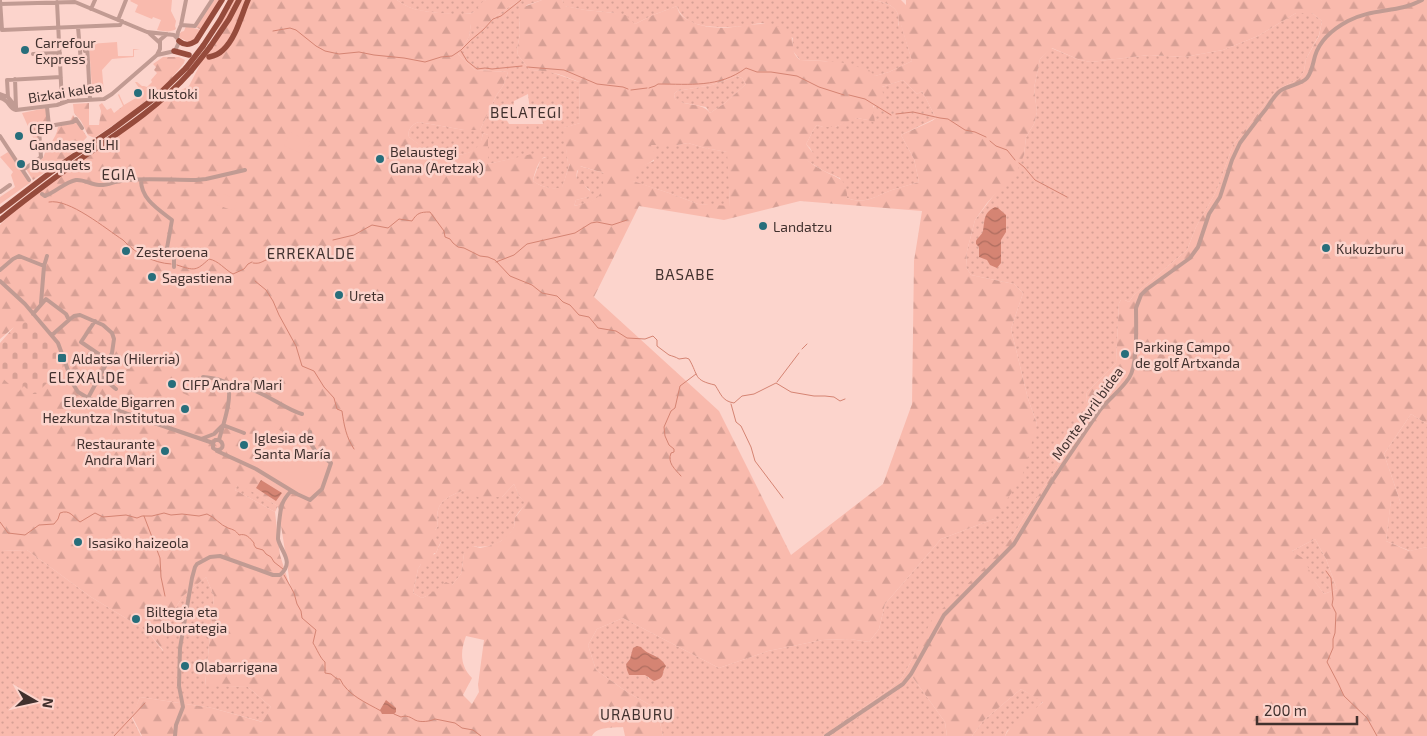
<svg xmlns="http://www.w3.org/2000/svg" width="1427" height="736" font-family="'Exo 2',sans-serif">
	<defs>
		<pattern id="grass-dots" width="8" height="8" patternUnits="userSpaceOnUse" patternTransform="scale(1.25)"><rect width="8" height="8" fill="#f9baad"/><path d="M2 2h.1M6 6h.1" fill="none" stroke="#d7a095" stroke-width="1.8" stroke-linecap="round"/></pattern>
		<pattern id="forest-firs" width="22" height="20" patternUnits="userSpaceOnUse" patternTransform="scale(1.25)"><rect width="22" height="20" fill="#f9baad"/><path d="M5 1l3.5 6h-7zM16 11l3.5 6h-7z" fill="#d7a095"/></pattern>
		<pattern id="cemetery-stones" width="16" height="16" patternUnits="userSpaceOnUse" patternTransform="scale(1.25)"><rect width="16" height="16" fill="#f9baad"/><path d="M2 7V4a2 2 0 0 1 4 0v3zM10 15v-3a2 2 0 0 1 4 0v3z" fill="#d7a095"/></pattern>
		<pattern id="water-waves" width="16" height="10" patternUnits="userSpaceOnUse" patternTransform="scale(1.25)"><rect width="16" height="10" fill="#d58473"/><path d="M0 5q4-4 8 0t8 0" fill="none" stroke="#ae6d5f"/></pattern>
	</defs>
	<rect width="100%" height="100%" fill="#fcd4cc"/>
	<!-- grass -->
	<path fill="url(#grass-dots)" fill-rule="evenodd" d="M 397,0 L 486,0 C 481,3 480,8 476,11 C 467,18 425,12 414,9 C 408,7 402,4 397,0 Z
		M 521,0 L 542,0 L 527,5 L 519,14 L 520,34 L 517,49 L 518,55 L 530,70 L 548,71 L 579,82 L 580,123 L 564,128 L 568,163 L 570,163 L 562,188 C 553,190 541,187 533,181 L 534,177 L 541,159 L 547,157 L 511,159 L 488,164 L 488,135 L 483,133 C 482,138 481,145 477,148 C 465,158 443,156 430,151 C 422,148 416,142 409,137 C 407,130 412,124 419,122 L 464,130 L 480,130 L 496,96 L 503,86 L 508,72 L 475,70 L 458,54 L 469,37 L 471,23 L 484,28 C 494,16 508,7 521,0 ZM 528,94 L 530,111 L 541,113 L 543,124 L 509,124 L 506,119 L 513,112 L 514,101 Z
		M 562,0 L 874,0 C 890,4 902,8 898,26 L 901,24 L 912,61 L 889,72 L 875,76 L 825,61 L 800,60 L 793,51 L 793,38 C 784,34 775,26 765,24 C 760,22 752,25 746,26 C 725,27 685,32 677,6 L 653,15 L 635,24 L 615,13 L 585,10 L 564,6 Z
		M 1296,13 L 1312,13 L 1322,21 L 1319,35 L 1306,59 L 1304,71 L 1299,79 L 1276,90 L 1233,145 L 1216,192 L 1196,227 L 1187,250 L 1134,295 L 1129,302 L 1125,300 L 1121,300 L 1119,303 L 1116,363 L 1087,392 L 1086,399 L 1091,414 L 1011,538 L 914,656 L 902,678 L 891,688 L 823,736 L 663,736 L 657,709 L 627,692 L 596,670 L 588,645 L 597,629 L 623,618 L 719,668 L 768,651 L 822,640 L 850,639 L 869,642 L 879,629 L 885,604 L 941,539 L 994,519 L 1037,424 L 1028,399 L 1011,329 L 1023,293 L 1014,284 L 971,275 L 966,267 L 967,251 L 975,220 L 1024,155 L 1026,137 L 1034,124 L 1037,112 L 1034,88 L 1040,59 L 1051,48 L 1080,60 L 1091,62 L 1149,55 L 1184,57 L 1223,50 L 1258,36 ZM 646,652 L 656,656 L 649,679 L 646,675 L 630,675 L 626,664 L 630,659 Z
		M 737,76 L 742,78 L 746,84 L 725,103 L 710,113 L 706,107 L 679,102 L 675,99 L 674,94 L 677,91 L 712,85 Z
		M 903,80 L 917,94 L 922,91 L 936,118 L 901,135 L 914,159 L 919,182 C 910,185 901,187 892,190 C 875,196 866,205 847,198 L 840,178 L 824,171 L 806,160 L 812,152 L 810,148 L 806,144 C 810,138 812,130 817,125 L 823,127 L 835,127 L 852,119 L 857,118 L 868,120 L 882,87 Z
		M 688,143 L 705,148 L 728,152 L 730,207 L 698,204 L 669,193 L 632,181 C 632,168 644,165 654,161 L 651,145 L 677,145 Z
		M 579,166 L 604,173 C 604,179 605,187 602,193 C 598,202 582,204 574,206 L 576,200 L 588,197 L 590,190 L 576,179 Z
		M 1411,414 L 1427,424 L 1427,547 L 1410,551 L 1386,541 L 1391,499 L 1401,504 L 1384,454 Z
		M 238,483 L 278,506 L 275,512 L 235,490 Z
		M 514,484 L 519,496 L 527,503 C 523,507 519,511 516,516 C 514,520 515,523 514,527 C 508,542 487,549 473,546 L 464,554 L 461,574 L 452,585 L 422,598 L 413,593 L 418,569 L 421,564 L 436,553 L 441,542 L 435,539 L 435,530 L 438,526 C 434,502 445,498 464,490 L 476,496 L 502,497 Z
		M 1315,539 L 1326,559 L 1337,589 L 1324,594 L 1292,551 Z
		M 27,550 L 91,597 L 147,631 L 163,651 L 170,617 L 183,596 L 206,577 L 214,596 L 205,685 L 248,687 L 271,707 L 263,722 L 212,708 L 140,697 L 132,718 L 141,736 L 0,736 L 0,551 Z
		M 911,675 L 945,722 L 947,736 L 830,736 Z
		M 1021,689 L 1043,701 L 1037,708 L 1007,731 L 1005,736 L 972,736 L 984,720 Z"/>
	<!-- forest -->
	<path fill="url(#forest-firs)" fill-rule="evenodd" d="M 211,0 L 219,0 L 202,30 L 195,27 Z
		M 233,0 L 397,0 C 402,4 408,7 414,9 C 426,12 461,16 472,13 C 479,10 479,2 486,0 C 493,0 513,0 521,0 C 508,7 494,16 484,28 L 471,24 L 469,37 L 458,54 L 475,70 L 508,72 L 503,86 L 496,96 L 480,130 L 464,130 L 419,122 C 412,124 407,130 409,137 C 416,142 422,147 429,150 C 442,157 466,158 477,147 C 481,143 482,138 483,133 L 488,135 L 488,164 L 536,153 L 551,158 L 544,157 C 538,161 534,174 533,181 C 541,187 553,190 562,187 L 570,164 L 568,163 L 563,128 L 580,123 L 579,82 C 560,74 551,71 530,70 L 518,55 L 517,49 L 520,34 L 519,14 L 521,8 L 542,0 L 562,0 L 565,6 L 585,10 L 615,13 L 626,15 L 635,24 L 653,15 L 677,6 C 679,16 684,18 692,22 C 709,30 731,28 749,25 C 760,24 769,22 779,27 C 803,38 785,48 800,60 L 840,62 L 869,70 L 875,76 L 889,72 L 912,61 L 901,25 L 898,28 C 902,8 891,4 874,0 L 901,0 L 906,5 L 906,0 L 1427,0 L 1427,424 L 1411,414 L 1384,454 L 1401,504 L 1391,500 L 1386,541 L 1409,551 L 1427,547 L 1427,736 L 1005,736 C 1013,720 1031,714 1043,702 L 1021,689 L 984,720 L 972,736 L 947,736 L 945,722 L 911,675 L 907,681 L 898,691 L 830,736 L 823,736 L 891,688 L 902,678 L 914,656 L 932,619 L 992,560 L 1011,538 L 1091,414 L 1086,399 L 1087,392 L 1116,363 L 1119,303 L 1121,300 L 1125,300 L 1129,302 L 1134,295 L 1187,250 L 1196,227 L 1216,192 L 1233,145 L 1276,90 L 1299,79 L 1304,71 L 1306,59 L 1319,36 L 1322,21 L 1312,13 L 1296,13 L 1258,36 L 1223,50 L 1184,57 L 1149,55 L 1091,62 L 1080,60 L 1052,48 L 1040,59 L 1034,88 L 1037,112 L 1034,124 L 1026,137 L 1024,155 L 1018,169 L 987,203 L 975,220 L 967,251 L 966,267 L 971,275 L 1014,284 L 1023,293 L 1011,329 L 1028,399 L 1037,424 L 1022,477 L 994,519 L 941,539 L 885,604 L 879,629 L 869,642 L 850,639 L 822,640 L 768,651 L 719,668 L 623,618 L 597,629 L 588,645 L 596,670 L 627,692 L 657,709 L 663,736 L 625,736 L 623,727 C 613,728 597,726 592,736 L 142,736 L 132,716 L 140,697 L 212,708 L 262,722 L 271,707 L 248,687 L 205,686 L 214,596 L 206,577 L 183,596 L 170,617 L 164,651 L 147,631 L 91,597 L 27,550 L 0,551 L 0,343 L 14,327 L 0,339 L 0,225 L 22,202 L 162,100 L 189,86 ZM 737,76 L 742,78 L 746,84 L 725,103 L 710,113 C 702,102 686,107 675,99 L 674,94 L 677,91 L 712,85 ZM 903,80 L 917,94 L 922,91 L 936,118 L 932,121 L 901,135 L 914,159 L 919,182 C 910,185 901,187 892,190 C 875,196 866,205 847,198 C 848,178 838,179 824,171 C 818,168 812,164 807,160 L 817,153 L 812,152 L 806,144 C 810,138 812,130 817,125 L 823,127 L 835,127 L 857,118 L 868,120 L 875,123 L 873,106 L 884,100 L 882,87 ZM 688,143 L 705,148 L 727,152 L 730,206 L 698,204 L 669,193 L 633,181 C 632,166 649,167 656,157 L 651,145 L 677,145 ZM 580,166 L 604,173 C 603,198 599,200 574,206 L 576,200 L 588,197 L 590,193 L 590,191 L 585,186 L 583,180 L 576,179 L 577,171 L 581,167 ZM 800,201 L 922,211 L 914,261 L 912,404 L 883,484 L 791,555 L 719,411 L 594,297 L 639,206 L 724,220 ZM 238,484 L 278,506 L 291,590 L 280,555 L 275,512 L 235,490 ZM 514,484 L 519,496 L 526,503 L 515,518 L 514,527 L 510,533 L 501,541 L 489,546 L 480,548 L 473,546 L 467,549 L 464,554 L 461,574 L 452,585 L 446,582 C 438,588 432,594 422,598 L 413,593 L 418,569 L 421,564 L 430,567 L 434,553 L 436,553 L 441,541 L 435,539 L 435,530 L 438,526 C 434,502 445,498 464,490 L 470,496 L 476,496 L 489,503 L 492,497 L 502,497 ZM 1315,539 L 1326,559 L 1337,589 L 1324,594 L 1314,580 L 1304,559 L 1292,551 ZM 466,636 L 484,640 L 478,685 L 479,692 L 472,704 L 463,695 L 472,678 C 460,666 460,652 466,636 Z
		M 163,57 L 179,57 L 185,60 L 184,63 L 166,85 L 125,117 L 94,138 L 88,135 L 81,121 L 74,113 L 73,104 L 89,103 L 89,125 L 99,125 L 101,111 L 99,105 L 102,103 L 107,110 L 111,108 L 114,113 L 123,106 L 118,95 L 119,94 L 124,105 L 141,95 L 139,88 L 135,82 L 137,82 L 142,86 L 144,86 L 147,87 L 152,82 L 151,80 L 157,73 L 154,70 L 156,67 L 153,64 Z
		M 46,108 L 48,125 L 44,129 L 44,133 L 40,133 L 38,149 L 22,113 Z
		M 73,115 L 87,137 L 69,156 L 33,180 L 26,169 L 43,158 C 47,145 56,140 58,127 L 69,123 Z"/>
	<!-- cemetery -->
	<path fill="url(#cemetery-stones)" d="M 30,317 L 57,345 L 64,366 L 36,394 L 32,394 L 24,386 L 18,392 L 0,376 L 0,346 Z"/>
	<!-- green -->
	<path fill="#f9baad" d="M 131,0 L 172,0 L 171,11 L 176,21 L 175,26 L 176,29 C 170,33 164,31 157,30 L 161,20 L 153,17 L 152,19 L 135,12 L 138,5 L 130,1 Z
		M 186,26 L 201,30 L 194,40 L 189,42 L 180,38 L 179,35 L 181,32 L 184,31 Z
		M 117,42 L 118,56 L 133,56 L 133,49 L 140,49 L 134,50 L 134,57 L 112,59 L 102,70 L 104,93 L 102,89 L 92,89 L 89,44 Z
		M 290,132 L 311,142 L 305,155 L 284,146 Z
		M 8,152 L 31,182 L 0,204 L 0,197 L 15,187 L 11,175 L 13,172 L 0,157 Z
		M 219,193 L 238,199 L 234,211 L 215,204 Z
		M 178,391 L 196,399 L 191,411 L 173,403 Z
		M 304,418 L 312,423 L 306,433 L 298,428 Z
		M 271,425 L 293,438 L 295,435 L 313,447 L 310,454 L 328,463 L 329,466 C 324,479 321,491 308,497 L 298,493 L 257,468 C 252,452 262,438 271,425 Z"/>
	<!-- water -->
	<path fill="url(#water-waves)" d="M 995,207 L 998,208 L 1006,215 L 1006,232 L 1001,240 L 1001,263 L 997,268 L 990,265 L 987,260 L 979,257 L 979,247 L 976,244 L 976,241 C 978,237 982,235 983,231 C 985,220 983,213 995,207 Z
		M 261,480 L 282,493 L 276,501 L 256,488 Z
		M 637,646 L 641,647 C 648,656 658,653 666,666 C 660,674 667,677 654,681 L 645,675 L 629,675 L 627,670 L 626,664 L 630,659 L 633,648 Z
		M 386,700 L 396,708 L 396,712 L 394,714 L 382,714 L 380,710 Z"/>
	<g fill="none" stroke-linecap="round" stroke-linejoin="round">
		<!-- stream -->
		<path stroke="#d58473" stroke-width="1" d="M 273,31 L 290,28 L 296,30 L 316,46 L 325,51 L 339,54 L 359,52 L 374,55 L 404,58 L 425,62 L 441,57 L 452,56 L 461,50 L 471,40 L 483,30 L 493,19 L 501,16 L 521,0
			M 461,51 L 467,61 L 477,69 L 485,68 L 492,69 L 522,66
			M 527,67 L 564,70 L 597,84 L 623,87 L 628,89
			M 649,88 L 655,86 L 658,84 C 690,84 719,88 746,68 L 757,72 L 771,72 L 797,76 L 819,87 L 844,95
			M 631,90 L 647,88
			M 849,95 L 865,99 L 891,115
			M 896,114 L 913,112 L 940,118 L 948,119 L 965,130 L 975,132 L 986,137
			M 990,141 L 996,146 L 1007,150 L 1015,160
			M 1019,163 L 1024,167 L 1035,180 L 1067,197
			M 49,202 C 69,198 106,229 123,240 C 135,253 153,263 171,264
			M 333,240 L 354,235 L 372,225 L 388,228 L 399,219 L 412,221 C 417,213 420,212 430,212 L 444,231 L 445,237 L 450,239 L 453,243 L 458,247 L 464,248 L 480,256 L 488,257 L 495,260 L 510,276 L 532,285 L 542,293 L 557,296 L 563,302 L 570,305 L 579,315 L 589,317 L 598,328 L 616,331 L 627,338 L 645,339 L 653,336 L 657,340 L 657,346 C 661,349 665,352 669,355 C 672,356 676,357 679,359 L 686,358 L 689,359 C 699,376 693,380 715,385 C 721,394 722,401 734,403 L 742,396 L 754,394 L 776,383 L 791,392 L 814,396 L 825,396 L 834,397 L 840,401 L 845,399
			M 296,256 L 305,255 L 311,252
			M 496,262 L 514,255 L 527,244 L 575,233 L 591,223 L 597,222 L 612,225 L 627,220
			M 253,263 C 260,264 261,262 266,260 C 274,256 284,258 293,255
			M 177,265 C 195,271 196,271 209,259 C 219,261 224,269 233,274 L 244,269 L 248,264 L 252,262
			M 255,281 L 266,290 L 273,301 L 279,315 L 296,346 L 302,366 L 314,371 L 324,387 L 334,398 L 337,409 L 342,411 C 344,425 346,437 354,449
			M 802,349 L 807,344
			M 777,382 L 799,353
			M 731,404 L 736,422 L 741,426 L 751,447 L 755,461 L 783,498
			M 681,476 C 675,469 667,463 671,453 L 674,452 L 674,449 L 669,445 L 665,436 L 664,427 L 671,411 L 675,408 L 680,386 L 696,374
			M 144,516 L 160,558 L 161,577 L 165,596
			M 0,522 L 8,533 L 25,535 L 39,525 L 54,524 L 58,519 L 60,513 C 70,509 73,517 80,522 L 95,513 L 103,517 L 126,515 L 137,518 L 142,516 L 152,516 L 164,513 L 171,515 L 182,514 L 199,516 L 207,514 C 215,517 220,525 228,528 C 234,530 235,530 239,535 C 246,533 250,538 254,543 L 254,545 L 256,548 L 263,550 L 266,554 L 271,557 L 274,562 L 283,569
			M 1326,571 L 1331,578 L 1333,599 L 1332,605 L 1336,613 L 1335,633 L 1333,639 L 1333,648 L 1327,662 L 1338,683 L 1344,696 L 1367,718 L 1377,736
			M 284,575 L 294,593 L 297,604 L 301,611 L 302,618 L 316,630 L 313,643 C 317,649 320,658 325,662 L 325,673 L 331,674 L 337,679 L 340,679 C 347,695 367,703 381,711
			M 394,714 L 401,717 C 407,715 410,717 415,720 C 421,723 431,721 435,719 L 455,723 L 462,728 L 473,730 L 481,736
			M 114,736 L 145,703"/>
		<!-- minor -->
		<path stroke="#c19b93" stroke-width="4" d="M 0,0 L 2,30 L 120,25 L 122,21
			M 57,2 L 62,103
			M 0,4 L 75,2 L 147,32 L 174,35 L 177,38 L 179,42 L 175,51 L 157,55 L 112,94 L 104,99 L 68,101 L 57,105 L 16,110 C 8,108 10,100 0,98
			M 91,9 L 95,0
			M 118,20 L 126,0
			M 181,25 L 195,26 L 212,0
			M 78,27 L 81,62 L 88,62 L 90,100
			M 149,33 L 160,43
			M 177,38 L 178,32 L 181,25 L 186,0
			M 79,43 L 84,46 L 85,51
			M 87,45 L 88,62
			M 33,54 L 60,53
			M 157,55 L 160,49 L 160,40 L 167,34
			M 15,79 L 16,107
			M 0,94 L 8,97 L 15,106
			M 8,97 L 7,80 L 61,77
			M 49,126 L 73,122 L 76,119 L 82,128
			M 0,136 L 29,180
			M 23,170 L 41,157 L 39,130 L 40,128 L 49,126 L 47,107
			M 141,180 C 141,199 158,209 172,220 L 167,248 L 174,256 L 174,267
			M 0,192 L 10,185
			M 42,194 L 45,196 C 56,192 65,182 76,180 C 84,179 91,185 99,185 C 108,186 116,180 125,180 C 148,178 172,180 196,180 L 206,179 L 245,170
			M 0,270 L 13,259 L 19,256 L 44,266
			M 0,281 L 25,304 L 58,343 L 73,384 L 78,392 L 88,398 L 128,414 L 213,443 L 215,440 L 219,440
			M 41,303 L 44,266 L 47,256
			M 33,314 L 46,299 L 66,314 L 69,320
			M 95,321 L 81,342 L 103,357
			M 52,335 L 69,320 L 74,316 L 80,315 L 103,325 L 112,333 L 114,339 L 112,353 L 88,398
			M 99,375 L 116,389
			M 203,377 C 210,378 220,378 226,383 C 235,393 222,428 219,440
			M 229,390 C 250,378 281,409 302,414
			M 223,425 L 244,433
			M 201,439 L 214,434 L 222,426
			M 213,443 L 213,448 C 220,454 227,445 219,440
			M 217,451 L 256,469 L 297,494 L 310,500 L 322,489 L 331,463 C 327,459 321,457 317,453 C 314,450 313,446 310,443 L 310,432
			M 175,736 L 176,725 L 183,707 L 179,686 L 180,648 L 192,578 L 195,567 L 197,564 L 210,557 L 220,556 L 273,575 L 280,575 C 295,562 281,552 278,539 C 278,534 279,528 279,523 C 281,508 280,503 291,491
			M 826,736 L 903,684 L 911,674 L 944,615 L 1014,544 L 1052,481 L 1100,410 C 1109,399 1121,390 1129,378 C 1138,365 1136,325 1136,308 L 1141,295 L 1147,289 L 1190,258 L 1198,247 L 1209,214 L 1220,197 L 1232,160 L 1240,143 C 1249,131 1257,120 1266,109 C 1270,103 1274,96 1280,91 C 1288,85 1301,85 1307,78 C 1312,72 1313,63 1315,56 C 1320,39 1333,29 1348,21 C 1372,8 1399,13 1422,0"/>
		<!-- highway -->
		<path stroke="#964b3c" stroke-width="5.5" d="M 179,41 C 185,46 190,45 196,41 L 222,0
			M 203,46 L 220,20 L 231,0
			M 210,47 L 229,19 L 239,0
			M 174,51 L 189,55
			M 209,57 C 214,56 219,54 223,50 C 236,38 241,16 248,0
			M 0,211 L 59,166 L 113,129 L 156,97 L 186,68
			M 0,220 C 28,197 57,176 86,155 C 123,130 161,105 191,71"/>
		<!-- highway-bridge -->
		<path stroke="#964b3c" stroke-width="5.5" d="M 186,68 L 203,46
			M 191,71 L 210,47"/>
	</g>
	<!-- markers -->
	<g fill="#276e7b" stroke="#fcd4cc" stroke-width="2">
		<circle cx="25" cy="50" r="5"/>
		<circle cx="138" cy="93" r="5"/>
		<circle cx="19" cy="136" r="5"/>
		<circle cx="380" cy="159" r="5"/>
		<circle cx="21" cy="164" r="5"/>
		<circle cx="763" cy="226" r="5"/>
		<circle cx="1326" cy="248" r="5"/>
		<circle cx="126" cy="251" r="5"/>
		<circle cx="152" cy="277" r="5"/>
		<circle cx="339" cy="295" r="5"/>
		<circle cx="1125" cy="354" r="5"/>
		<rect x="57" y="353" width="10" height="10" rx="2.5"/>
		<circle cx="172" cy="384" r="5"/>
		<circle cx="185" cy="409" r="5"/>
		<circle cx="244" cy="445" r="5"/>
		<circle cx="165" cy="451" r="5"/>
		<circle cx="78" cy="542" r="5"/>
		<circle cx="136" cy="619" r="5"/>
		<circle cx="185" cy="666" r="5"/>
	</g>
	<g text-anchor="middle" dominant-baseline="central" stroke-width="5" stroke-linejoin="round" paint-order="stroke">
		<!-- poi labels -->
		<g font-size="14" fill="#41312e" stroke="#fcd4cc" text-anchor="start">
			<text x="35" y="42">Carrefour<tspan x="35" dy="16">Express</tspan></text>
			<text x="148" y="93">Ikustoki</text>
			<text x="29" y="128">CEP<tspan x="29" dy="16">Gandasegi LHI</tspan></text>
			<text x="390" y="151">Belaustegi<tspan x="390" dy="16">Gana (Aretzak)</tspan></text>
			<text x="31" y="164">Busquets</text>
			<text x="773" y="226">Landatzu</text>
			<text x="1336" y="248">Kukuzburu</text>
			<text x="136" y="251">Zesteroena</text>
			<text x="162" y="277">Sagastiena</text>
			<text x="349" y="295">Ureta</text>
			<text x="1135" y="346">Parking Campo<tspan x="1135" dy="16">de golf Artxanda</tspan></text>
			<text x="72" y="358">Aldatsa (Hilerria)</text>
			<text x="182" y="384">CIFP Andra Mari</text>
			<text x="175" y="401" text-anchor="end">Elexalde Bigarren<tspan x="175" dy="16">Hezkuntza Institutua</tspan></text>
			<text x="254" y="437">Iglesia de<tspan x="254" dy="16">Santa María</tspan></text>
			<text x="155" y="443" text-anchor="end">Restaurante<tspan x="155" dy="16">Andra Mari</tspan></text>
			<text x="88" y="542">Isasiko haizeola</text>
			<text x="146" y="611">Biltegia eta<tspan x="146" dy="16">bolborategia</tspan></text>
			<text x="195" y="666">Olabarrigana</text>
		</g>
		<!-- street labels -->
		<g font-size="14" fill="#41312e" stroke="#fcd4cc">
			<text transform="translate(65 92) rotate(-9)">Bizkai kalea</text>
			<text transform="translate(1087 413) rotate(-54)">Monte Avril bidea</text>
		</g>
		<!-- neighbourhood labels -->
		<g font-size="15" letter-spacing="1" fill="#41312e" stroke="#fcd4cc">
			<text x="526" y="112">BELATEGI</text>
			<text x="119" y="174">EGIA</text>
			<text x="311" y="253">ERREKALDE</text>
			<text x="685" y="274">BASABE</text>
			<text x="87" y="377">ELEXALDE</text>
			<text x="637" y="714">URABURU</text>
		</g>
	</g>
	<!-- north arrow -->
	<g transform="translate(35 701) rotate(99)" stroke="#fcd4cc" stroke-width="4" paint-order="stroke">
	<path d="M0-4L9 19L0 12L-9 19Z" fill="#41312e"/>
	<text y="-8" font-size="14" font-weight="bold" text-anchor="middle" fill="#41312e">N</text>
	</g>
	<!-- scale -->
	<path d="M1257 716v8h100v-8" fill="none" stroke="#41312e" stroke-width="2.5"/>
	<text x="1264" y="716" font-size="15" fill="#41312e" stroke="#fcd4cc" stroke-width="4" paint-order="stroke">200 m</text>
</svg>
